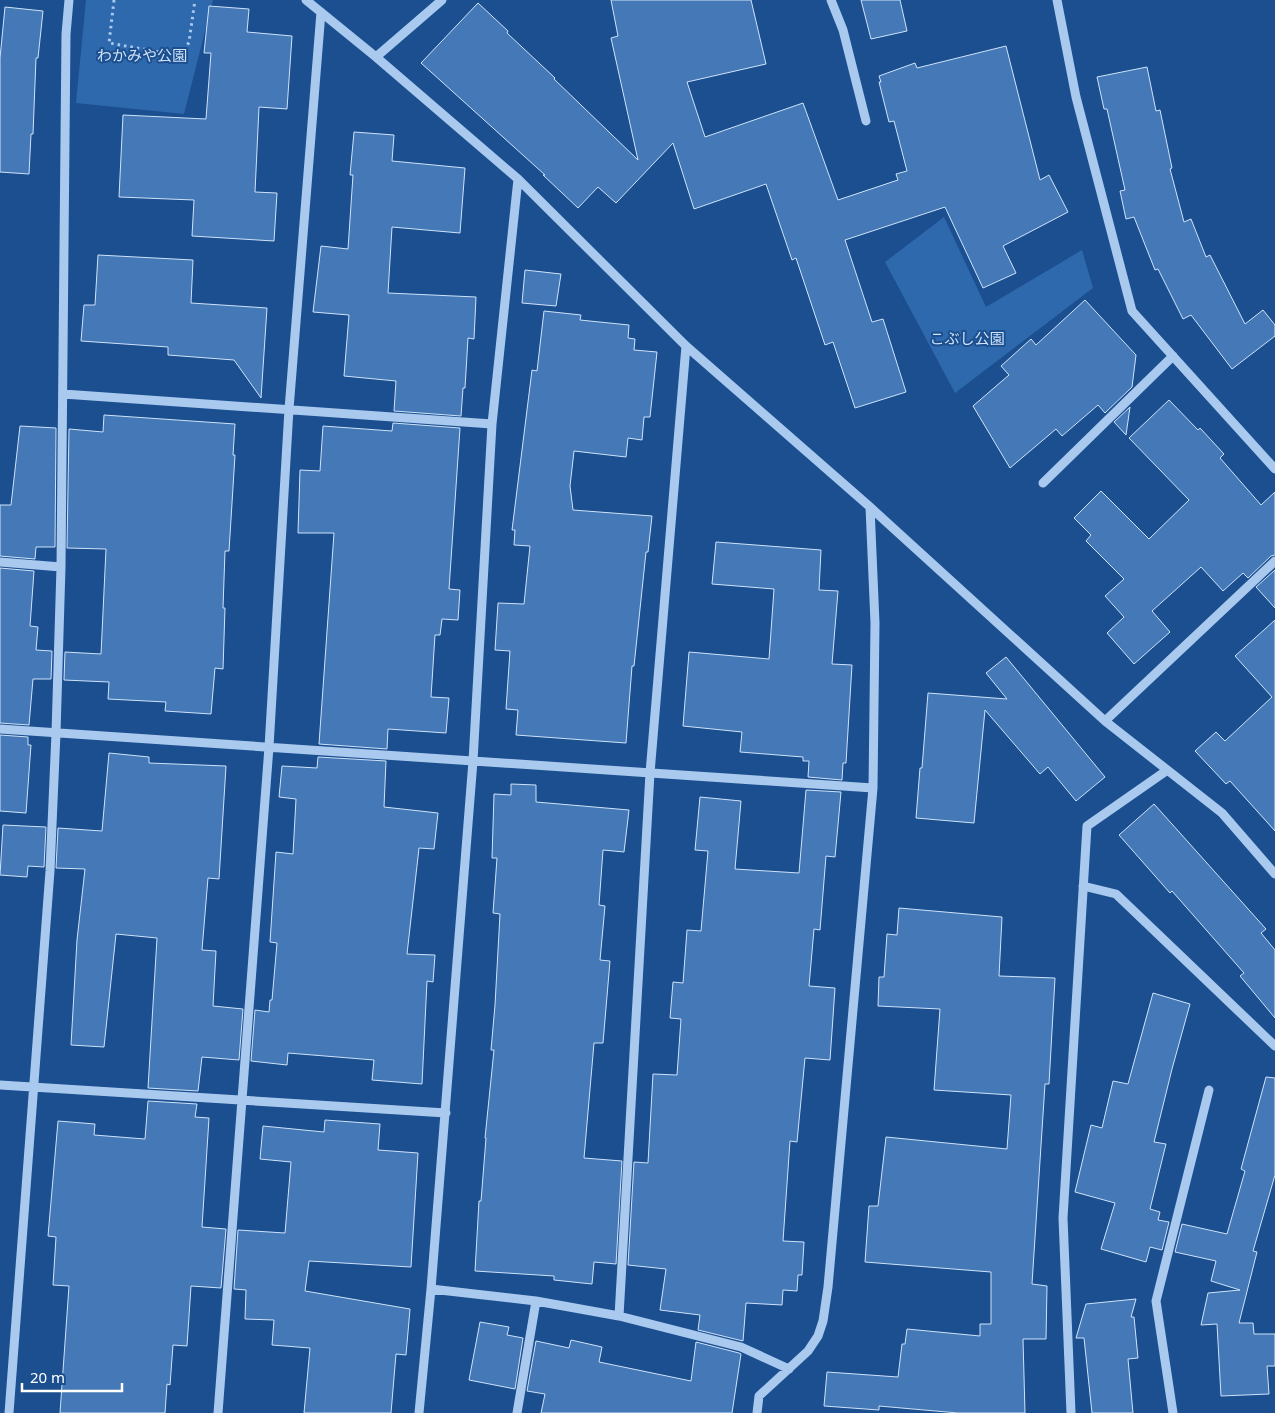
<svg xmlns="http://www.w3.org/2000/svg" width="1275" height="1413" font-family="'Noto Sans','Noto Sans JP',sans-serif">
	<rect width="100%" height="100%" fill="#1b4f8f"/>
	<!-- green -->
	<path fill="#2e69ad" d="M 86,0 L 213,0 L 184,114 L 76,103 Z
		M 944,217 L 986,307 L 1082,250 L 1093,288 L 955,393 L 885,262 Z"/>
	<!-- building -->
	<path fill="#4478b7" stroke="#cfe3fa" d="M 611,0 L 751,0 L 766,64 L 687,82 L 705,137 L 803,103 L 838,200 L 898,180 L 896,174 L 907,171 L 894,121 L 889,122 L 879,82 L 881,82 L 879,76 L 915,63 L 917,68 L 1006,46 L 1040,180 L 1049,175 L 1068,212 L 1003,246 L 1016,273 L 983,288 L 945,207 L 845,240 L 872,322 L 883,319 L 906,392 L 855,408 L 833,342 L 825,345 L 796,258 L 792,260 L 766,184 L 694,209 L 673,143 L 616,203 L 598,187 L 578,208 L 543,175 L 545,175 L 421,63 L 478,3 L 508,31 L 507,33 L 555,78 L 554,79 L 638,160 L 611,38 L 618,36 Z
		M 861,0 L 900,0 L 907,31 L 871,39 Z
		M 209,6 L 249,9 L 247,32 L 292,36 L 287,109 L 259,107 L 255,192 L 277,193 L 274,241 L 192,236 L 194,200 L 119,197 L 123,115 L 206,119 L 211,53 L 204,53 Z
		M 5,7 L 43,11 L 38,58 L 36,58 L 33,134 L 31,134 L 29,174 L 0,172 L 0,58 Z
		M 1147,67 L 1156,111 L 1160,110 L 1172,168 L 1170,169 L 1184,222 L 1191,219 L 1206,257 L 1210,255 L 1245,324 L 1263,310 L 1275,325 L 1275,336 L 1232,369 L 1191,315 L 1183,319 L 1158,269 L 1155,270 L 1134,217 L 1126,219 L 1120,191 L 1125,190 L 1107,109 L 1104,109 L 1097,77 Z
		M 354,132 L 394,135 L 392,161 L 465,168 L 460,233 L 392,227 L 388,293 L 476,297 L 474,339 L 468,338 L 465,388 L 463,388 L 461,416 L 394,411 L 396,381 L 344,376 L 349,315 L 313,312 L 321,246 L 348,249 L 353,175 L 350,175 Z
		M 98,255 L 193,260 L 191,303 L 267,308 L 261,398 L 234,360 L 168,355 L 168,347 L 81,341 L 84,305 L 95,305 Z
		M 525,270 L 561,274 L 556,306 L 522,303 Z
		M 1085,300 L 1136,355 L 1132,387 L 1105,413 L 1098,405 L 1062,436 L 1056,429 L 1010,468 L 973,406 L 1009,375 L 1001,366 L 1031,339 L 1036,345 Z
		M 544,311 L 581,315 L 580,320 L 629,325 L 628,338 L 635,339 L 634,350 L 657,352 L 650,417 L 644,417 L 642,440 L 628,438 L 626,457 L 574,451 L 570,486 L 573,510 L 652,516 L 648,552 L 646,552 L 634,666 L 632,666 L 626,743 L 516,735 L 518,710 L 506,709 L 510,651 L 495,650 L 498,603 L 524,604 L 530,546 L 514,545 L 515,530 L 512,530 L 532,370 L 537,371 Z
		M 1169,400 L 1198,430 L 1200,428 L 1224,454 L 1220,458 L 1261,505 L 1275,492 L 1275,555 L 1271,556 L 1248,578 L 1243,573 L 1223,591 L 1201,567 L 1152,611 L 1170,632 L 1134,664 L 1107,633 L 1124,617 L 1105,596 L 1124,579 L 1086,541 L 1091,535 L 1074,518 L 1101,491 L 1149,539 L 1189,500 L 1129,438 Z
		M 1130,407 L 1126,435 L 1114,422 Z
		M 104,415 L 235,424 L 233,455 L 235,455 L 229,551 L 225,551 L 223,608 L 225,608 L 223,669 L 215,668 L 211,714 L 165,711 L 166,702 L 108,699 L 109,682 L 64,680 L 65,652 L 101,654 L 106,549 L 67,548 L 69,429 L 103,432 Z
		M 393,423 L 460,428 L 449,589 L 460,590 L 458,620 L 442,619 L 440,635 L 435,635 L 431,697 L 449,698 L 446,733 L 388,729 L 387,749 L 319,744 L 334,533 L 298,533 L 300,470 L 320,471 L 323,426 L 392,431 Z
		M 20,426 L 56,428 L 55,547 L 36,547 L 35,559 L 0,556 L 0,505 L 11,505 Z
		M 716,542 L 821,550 L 819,590 L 838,591 L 832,664 L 852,665 L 846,763 L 843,763 L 842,780 L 808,777 L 809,761 L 803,761 L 803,757 L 740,752 L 742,732 L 683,726 L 689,652 L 769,659 L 774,589 L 712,584 Z
		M 0,568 L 34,571 L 30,626 L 38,627 L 36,650 L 52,651 L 51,679 L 33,679 L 29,725 L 0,723 Z
		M 1275,570 L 1275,608 L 1256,587 Z
		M 1275,620 L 1275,831 L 1230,781 L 1226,784 L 1195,751 L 1216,732 L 1225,741 L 1272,697 L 1235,656 Z
		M 1006,657 L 1105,777 L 1076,801 L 1048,767 L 1040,774 L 985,710 L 974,823 L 916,818 L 920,768 L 922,768 L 928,693 L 1007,699 L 986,673 Z
		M 0,735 L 28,737 L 28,745 L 31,745 L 26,813 L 0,811 Z
		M 109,753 L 149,757 L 149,763 L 226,766 L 219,879 L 208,878 L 202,950 L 216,951 L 213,1006 L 243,1009 L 239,1060 L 202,1057 L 198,1091 L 148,1088 L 157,938 L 116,934 L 104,1047 L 71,1045 L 77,940 L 85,869 L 56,868 L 58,828 L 102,831 Z
		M 318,757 L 386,761 L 384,807 L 438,813 L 434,849 L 419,848 L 407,954 L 435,955 L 433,982 L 427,981 L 422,1084 L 372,1080 L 374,1060 L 288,1053 L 287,1065 L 251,1061 L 255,1010 L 269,1012 L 270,1000 L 272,1000 L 277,943 L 270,942 L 276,852 L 293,854 L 296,799 L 279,797 L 282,766 L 317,768 Z
		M 511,784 L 536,785 L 536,802 L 629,810 L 624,852 L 603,850 L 599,905 L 605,906 L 600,960 L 610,961 L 603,1043 L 594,1043 L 584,1158 L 622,1161 L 616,1264 L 594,1262 L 592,1284 L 554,1280 L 554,1276 L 475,1271 L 479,1201 L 481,1201 L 486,1138 L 485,1138 L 494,1050 L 491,1050 L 495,1005 L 500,914 L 493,913 L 497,858 L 492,858 L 494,794 L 511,795 Z
		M 806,790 L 841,792 L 835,857 L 826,856 L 820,930 L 814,929 L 809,986 L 835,988 L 830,1060 L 805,1058 L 797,1142 L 790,1141 L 783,1241 L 804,1242 L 802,1275 L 798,1275 L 797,1291 L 783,1290 L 782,1305 L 746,1303 L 743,1341 L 698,1330 L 700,1315 L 660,1310 L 666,1269 L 628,1265 L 634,1162 L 648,1163 L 653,1074 L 677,1075 L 681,1019 L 670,1018 L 673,982 L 683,983 L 687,930 L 701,931 L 708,851 L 695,850 L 700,797 L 741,801 L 735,869 L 799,873 Z
		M 1154,804 L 1266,929 L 1261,933 L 1275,950 L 1275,1018 L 1240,976 L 1244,973 L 1172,891 L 1170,893 L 1119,835 Z
		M 3,825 L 46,827 L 44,867 L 28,866 L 27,877 L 0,875 Z
		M 899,908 L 1002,917 L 999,976 L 1055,978 L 1049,1084 L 1045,1084 L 1032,1284 L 1047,1286 L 1046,1339 L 1023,1339 L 1025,1413 L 958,1413 L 879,1406 L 879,1410 L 824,1406 L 827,1372 L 898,1377 L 902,1344 L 905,1344 L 907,1329 L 980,1336 L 980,1324 L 991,1324 L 991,1272 L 865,1262 L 869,1206 L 878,1206 L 886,1137 L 1007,1149 L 1011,1095 L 934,1090 L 940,1009 L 878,1006 L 879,977 L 884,977 L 887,934 L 897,935 Z
		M 1153,993 L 1190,1004 L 1172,1069 L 1154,1142 L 1166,1144 L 1150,1209 L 1160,1212 L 1158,1220 L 1169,1222 L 1162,1250 L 1150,1247 L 1146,1262 L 1101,1249 L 1115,1203 L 1075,1192 L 1091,1125 L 1102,1128 L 1113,1081 L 1128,1084 Z
		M 1266,1077 L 1275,1078 L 1275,1175 L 1253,1251 L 1257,1252 L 1239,1323 L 1253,1323 L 1254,1334 L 1275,1334 L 1275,1366 L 1267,1366 L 1269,1394 L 1221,1396 L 1217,1324 L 1201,1325 L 1208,1293 L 1240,1290 L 1211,1281 L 1216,1261 L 1175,1252 L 1182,1224 L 1227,1234 L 1245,1171 L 1241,1169 Z
		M 148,1101 L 197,1104 L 195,1117 L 209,1118 L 202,1227 L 226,1229 L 221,1288 L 191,1286 L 187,1346 L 173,1345 L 170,1385 L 167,1384 L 165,1413 L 60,1413 L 69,1286 L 53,1285 L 56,1237 L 48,1236 L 58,1121 L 95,1124 L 94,1135 L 145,1139 Z
		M 325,1120 L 380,1124 L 378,1150 L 418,1153 L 411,1267 L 309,1261 L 305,1291 L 410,1309 L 406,1355 L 396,1354 L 391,1413 L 304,1413 L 310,1348 L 272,1345 L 274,1320 L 245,1319 L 246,1290 L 234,1289 L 238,1230 L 285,1233 L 291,1162 L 260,1159 L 263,1126 L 324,1132 Z
		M 1136,1299 L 1131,1317 L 1134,1317 L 1138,1358 L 1128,1359 L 1133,1413 L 1092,1413 L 1084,1338 L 1076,1338 L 1086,1304 Z
		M 480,1322 L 509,1327 L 507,1335 L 523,1338 L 515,1389 L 469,1380 Z
		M 571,1340 L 602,1347 L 599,1362 L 691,1381 L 696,1342 L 739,1353 L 741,1354 L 732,1413 L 541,1413 L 545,1394 L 527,1391 L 536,1341 L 569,1348 Z"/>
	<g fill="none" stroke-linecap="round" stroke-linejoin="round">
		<!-- path -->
		<path stroke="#a9c9ee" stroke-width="3" stroke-dasharray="2.5 4" stroke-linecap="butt" d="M 114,0 L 109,43 L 182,56 L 189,42 L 195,0"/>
		<!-- minor -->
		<path stroke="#a9c9ee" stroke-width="9" d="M 306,0 L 376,57 L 518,179 L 686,346 L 870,507 L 1105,721 L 1222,813 L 1275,874
			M 831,0 L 843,30 L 866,121
			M 1057,0 L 1076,97 L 1132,311 L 1275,469
			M 376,57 L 442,0
			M 63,394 L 492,424 L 473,761 L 431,1289 L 536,1301 L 619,1316 L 741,1347 L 789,1369
			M 492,424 L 518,179
			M 1043,483 L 1173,356
			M 0,562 L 61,567
			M 1105,721 L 1275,561
			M 0,729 L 873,788
			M 1083,886 L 1116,894 L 1275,1046
			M 0,1085 L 446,1113
			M 619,1316 L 650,773 L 686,346
			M 9,1413 L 50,871 L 56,733 L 61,567 L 66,34 L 69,0
			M 218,1413 L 269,747 L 289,409 L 321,12
			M 419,1413 L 431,1289
			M 517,1413 L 536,1301
			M 757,1413 L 759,1396 L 808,1351 L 818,1336 L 823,1321 L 828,1287 L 873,788 L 875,623 L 870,507
			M 1071,1413 L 1063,1218 L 1087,826 L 1166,771
			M 1173,1413 L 1156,1301 L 1209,1090"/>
	</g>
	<g text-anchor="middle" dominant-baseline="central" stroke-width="4" stroke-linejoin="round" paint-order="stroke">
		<!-- park labels -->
		<g font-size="15" fill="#cfe3fa" stroke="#1b4f8f">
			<text x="142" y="55">わかみや公園</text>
			<text x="967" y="338">こぶし公園</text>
		</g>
	</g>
	<!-- scale -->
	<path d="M22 1383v8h100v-8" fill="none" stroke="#ffffff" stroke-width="2.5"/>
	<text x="30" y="1383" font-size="15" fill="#ffffff" stroke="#1b4f8f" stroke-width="4" paint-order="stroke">20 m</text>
</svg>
